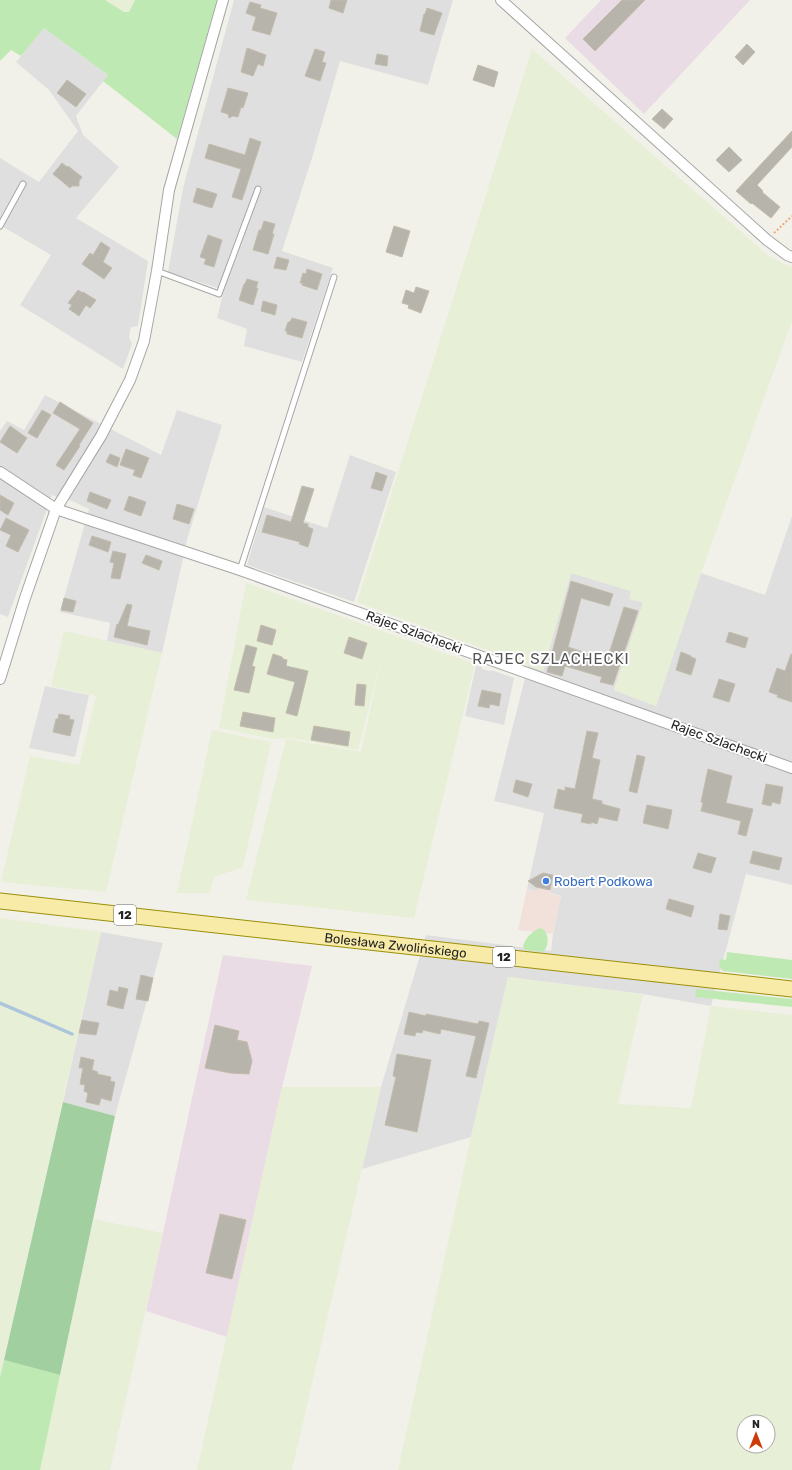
<svg xmlns="http://www.w3.org/2000/svg" width="792" height="1470" font-family="Rubik,sans-serif">
	<rect width="100%" height="100%" fill="#f2f1e9"/>
	<!-- residential -->
	<path fill="#e0dfdf" d="M 234,0 L 453,0 L 428,85 L 340,61 L 312,158 L 282,251 L 333,268 L 302,362 L 244,346 L 247,329 L 217,318 L 224,290 L 168,272 L 183,188 Z
		M 44,28 L 108,75 L 76,116 L 83,135 L 119,167 L 76,218 L 148,261 L 138,326 L 131,327 L 129,337 L 132,344 L 123,369 L 20,305 L 51,255 L 0,225 L 0,158 L 39,182 L 78,131 L 49,90 L 16,62 Z
		M 45,395 L 161,455 L 177,410 L 222,425 L 187,540 L 162,653 L 107,641 L 110,623 L 60,612 L 89,509 L 72,501 L 52,495 L 8,617 L 0,614 L 0,431 L 7,421 L 24,430 Z
		M 350,455 L 396,472 L 354,602 L 247,565 L 264,507 L 327,528 Z
		M 792,516 L 792,885 L 746,874 L 711,1006 L 643,994 L 508,977 L 471,1137 L 362,1169 L 381,1087 L 426,935 L 551,951 L 553,934 L 561,896 L 550,893 L 553,875 L 542,873 L 538,891 L 527,889 L 544,813 L 494,801 L 528,666 L 543,671 L 571,573 L 631,591 L 643,603 L 614,690 L 656,706 L 701,573 L 765,595 Z
		M 476,665 L 482,667 L 482,669 L 490,671 L 491,670 L 514,678 L 504,725 L 465,716 Z
		M 45,686 L 89,695 L 75,757 L 29,748 Z
		M 101,932 L 163,943 L 115,1116 L 63,1102 Z"/>
	<!-- commercial -->
	<path fill="#f1e1da" d="M 539,887 L 550,890 L 550,894 L 561,896 L 553,934 L 518,930 L 527,889 L 538,891 Z"/>
	<!-- industrial -->
	<path fill="#eadce4" d="M 601,0 L 750,0 L 644,114 L 565,38 Z
		M 223,955 L 312,966 L 282,1087 L 227,1337 L 146,1311 Z"/>
	<!-- farmland -->
	<path fill="#e7efd6" fill-rule="evenodd" d="M 105,0 L 135,0 L 129,12 L 124,12 Z
		M 532,49 L 769,256 L 792,268 L 792,321 L 701,573 L 656,706 L 614,690 L 643,603 L 629,599 L 631,591 L 571,573 L 543,671 L 357,602 Z
		M 246,583 L 475,664 L 414,918 L 246,900 L 286,739 L 361,752 L 383,652 L 358,750 L 290,738 L 273,739 L 219,728 Z
		M 64,631 L 162,653 L 106,892 L 1,882 L 30,756 L 79,765 L 96,696 L 51,686 Z
		M 212,730 L 271,742 L 243,867 L 214,877 L 210,893 L 177,893 Z
		M 0,918 L 101,932 L 0,1377 Z
		M 508,977 L 643,994 L 618,1104 L 691,1108 L 711,1006 L 792,1015 L 792,1470 L 398,1470 L 471,1137 ZM 744,1422 L 768,1422 L 768,1446 L 744,1446 Z
		M 282,1087 L 381,1087 L 292,1470 L 197,1470 Z
		M 93,1219 L 163,1233 L 110,1470 L 40,1470 Z"/>
	<!-- grass -->
	<path fill="#bfe9b2" d="M 0,0 L 105,0 L 124,12 L 129,12 L 135,0 L 217,0 L 177,139 L 103,81 L 108,75 L 44,28 L 21,56 L 11,50 L 0,61 Z
		M 541,928 C 549,932 550,946 543,952 L 525,950 L 523,946 C 526,937 532,931 541,928 Z
		M 727,952 L 792,960 L 792,979 L 723,971 L 719,966 L 720,959 L 726,960 Z
		M 696,989 L 792,999 L 792,1007 L 695,997 Z
		M 4,1360 L 60,1375 L 40,1470 L 0,1470 L 0,1377 Z"/>
	<!-- forest -->
	<path fill="#a2cfa0" d="M 63,1102 L 115,1116 L 60,1375 L 4,1360 Z"/>
	<g fill="none" stroke-linecap="round" stroke-linejoin="round">
		<!-- stream -->
		<path stroke="#acc5dd" stroke-width="3.5" d="M 0,1003 L 72,1034"/>
	</g>
	<!-- building -->
	<path fill="#b7b4ac" stroke="#c3bcac" d="M 331,0 L 347,0 L 343,13 L 329,8 Z
		M 622,0 L 645,0 L 595,51 L 583,39 Z
		M 250,2 L 261,5 L 260,8 L 277,13 L 270,35 L 252,30 L 256,17 L 246,13 Z
		M 427,8 L 442,13 L 434,35 L 420,31 L 424,14 L 425,14 Z
		M 747,44 L 755,52 L 743,65 L 735,57 Z
		M 247,48 L 266,55 L 263,66 L 258,64 L 253,76 L 241,72 Z
		M 315,49 L 325,52 L 322,62 L 326,63 L 320,81 L 305,76 Z
		M 377,54 L 388,56 L 387,66 L 375,64 Z
		M 478,65 L 498,72 L 494,87 L 473,80 Z
		M 67,80 L 86,94 L 76,107 L 57,93 Z
		M 228,88 L 248,93 L 243,108 L 241,107 L 238,117 L 233,116 L 229,118 L 228,114 L 221,112 Z
		M 662,109 L 673,119 L 664,129 L 652,119 Z
		M 792,131 L 792,147 L 757,185 L 763,191 L 762,192 L 780,207 L 771,218 L 752,203 L 751,204 L 736,191 Z
		M 250,138 L 261,142 L 242,200 L 232,197 L 241,169 L 205,158 L 209,144 L 245,155 Z
		M 729,147 L 742,160 L 729,172 L 716,160 Z
		M 62,163 L 67,167 L 68,166 L 82,177 L 79,181 L 79,186 L 72,186 L 70,188 L 53,174 Z
		M 197,188 L 217,194 L 212,208 L 193,202 Z
		M 264,221 L 275,224 L 272,234 L 274,234 L 268,254 L 253,250 L 259,230 L 261,230 Z
		M 394,226 L 410,231 L 402,257 L 386,252 Z
		M 208,235 L 222,240 L 214,267 L 204,264 L 206,259 L 200,257 Z
		M 101,242 L 110,248 L 103,262 L 112,268 L 104,279 L 82,264 L 90,253 L 93,255 Z
		M 277,257 L 289,260 L 286,270 L 274,268 Z
		M 307,269 L 322,274 L 317,290 L 302,285 L 303,283 L 300,283 L 303,273 L 306,274 Z
		M 247,279 L 258,282 L 256,288 L 258,288 L 253,305 L 239,300 L 244,284 L 245,284 Z
		M 416,287 L 429,291 L 421,313 L 408,308 L 409,305 L 402,303 L 406,290 L 414,293 Z
		M 78,290 L 83,293 L 83,292 L 96,300 L 90,308 L 86,305 L 79,316 L 69,309 L 72,305 L 68,303 Z
		M 263,301 L 277,305 L 275,315 L 261,311 Z
		M 292,318 L 307,322 L 302,338 L 287,334 L 287,331 L 285,331 L 288,322 L 290,322 Z
		M 60,402 L 93,423 L 79,445 L 80,446 L 64,470 L 56,465 L 80,429 L 53,413 Z
		M 42,410 L 51,415 L 37,438 L 28,433 Z
		M 10,426 L 27,438 L 17,453 L 0,442 Z
		M 126,449 L 149,458 L 141,478 L 133,475 L 135,470 L 120,465 Z
		M 110,454 L 120,458 L 117,467 L 106,462 Z
		M 376,472 L 387,476 L 382,491 L 371,488 Z
		M 302,486 L 314,489 L 303,523 L 308,524 L 308,527 L 313,529 L 308,547 L 299,544 L 300,542 L 262,532 L 267,515 L 291,522 Z
		M 90,492 L 111,500 L 107,509 L 87,501 Z
		M 0,495 L 14,503 L 8,515 L 0,510 Z
		M 129,496 L 146,502 L 141,516 L 124,510 Z
		M 177,504 L 194,509 L 189,524 L 173,519 Z
		M 6,518 L 29,530 L 18,552 L 6,546 L 11,535 L 0,530 Z
		M 92,536 L 111,542 L 108,552 L 89,545 Z
		M 113,551 L 126,554 L 120,579 L 111,578 L 114,563 L 110,562 Z
		M 146,555 L 162,561 L 159,570 L 142,563 Z
		M 571,581 L 613,594 L 609,606 L 581,598 L 568,647 L 607,660 L 624,607 L 638,611 L 613,685 L 600,682 L 602,677 L 565,666 L 562,676 L 547,672 Z
		M 64,598 L 76,601 L 73,612 L 61,610 Z
		M 127,604 L 132,605 L 127,626 L 150,631 L 147,645 L 114,637 L 117,624 L 118,625 Z
		M 261,625 L 276,630 L 272,645 L 257,641 Z
		M 729,632 L 748,638 L 745,648 L 726,642 Z
		M 349,637 L 367,643 L 362,659 L 344,653 Z
		M 246,645 L 257,648 L 252,666 L 255,667 L 249,693 L 234,690 Z
		M 681,652 L 691,656 L 691,657 L 696,659 L 691,675 L 676,670 Z
		M 273,654 L 282,657 L 283,659 L 287,660 L 286,666 L 308,671 L 297,716 L 286,713 L 295,682 L 267,674 Z
		M 791,654 L 792,654 L 792,702 L 777,697 L 778,695 L 769,692 L 777,668 L 785,671 Z
		M 719,679 L 735,684 L 729,702 L 713,697 Z
		M 357,684 L 366,685 L 364,706 L 355,705 Z
		M 482,690 L 501,694 L 499,706 L 490,704 L 489,708 L 478,706 Z
		M 243,712 L 275,718 L 273,732 L 240,726 Z
		M 59,714 L 70,716 L 69,719 L 74,720 L 70,736 L 53,732 L 56,719 L 58,719 Z
		M 314,726 L 350,732 L 348,746 L 311,740 Z
		M 587,731 L 598,733 L 592,758 L 600,760 L 592,799 L 602,801 L 602,804 L 620,809 L 617,821 L 599,817 L 597,824 L 591,822 L 591,824 L 581,822 L 583,814 L 554,808 L 558,789 L 565,791 L 565,787 L 575,789 Z
		M 637,755 L 645,757 L 637,793 L 629,791 Z
		M 708,769 L 732,776 L 726,803 L 753,809 L 746,836 L 738,834 L 741,821 L 701,811 L 703,803 L 701,802 Z
		M 516,780 L 532,784 L 528,797 L 513,792 Z
		M 766,784 L 783,787 L 780,804 L 772,802 L 771,806 L 762,804 Z
		M 647,805 L 672,810 L 668,829 L 643,823 Z
		M 753,851 L 782,858 L 779,870 L 750,863 Z
		M 698,853 L 716,858 L 711,873 L 693,868 Z
		M 543,873 L 553,875 L 550,890 L 536,887 L 528,881 Z
		M 669,899 L 694,906 L 691,917 L 666,909 Z
		M 720,914 L 730,916 L 727,930 L 718,929 Z
		M 141,975 L 153,978 L 148,1001 L 136,999 Z
		M 119,987 L 128,989 L 123,1009 L 107,1005 L 110,990 L 118,992 Z
		M 409,1012 L 426,1016 L 426,1014 L 478,1024 L 479,1021 L 489,1023 L 476,1078 L 466,1076 L 476,1036 L 441,1029 L 440,1034 L 423,1030 L 422,1033 L 416,1032 L 415,1036 L 404,1034 Z
		M 82,1020 L 99,1023 L 96,1035 L 79,1033 Z
		M 215,1025 L 239,1031 L 237,1040 L 247,1042 L 252,1061 L 249,1074 L 230,1073 L 205,1068 Z
		M 397,1054 L 431,1060 L 417,1132 L 385,1125 L 396,1077 L 393,1076 Z
		M 81,1057 L 94,1060 L 92,1070 L 98,1072 L 97,1074 L 111,1077 L 110,1081 L 115,1082 L 111,1101 L 101,1098 L 99,1105 L 86,1102 L 88,1093 L 84,1091 L 85,1085 L 80,1084 L 83,1068 L 79,1068 Z
		M 220,1214 L 246,1220 L 232,1279 L 206,1273 Z"/>
	<g fill="none" stroke-linecap="round" stroke-linejoin="round">
		<!-- service casing -->
		<g stroke="#a6a6a6" stroke-width="7">
			<path id="service" d="M 0,226 L 23,184
				M 157,271 L 219,294 L 258,189
				M 240,570 L 334,277"/>
		</g>
		<!-- minor casing -->
		<g stroke="#a6a6a6" stroke-width="12">
			<path id="minor" d="M 501,0 L 767,240 L 787,255 L 792,257
				M 0,472 L 56,509 L 240,570 L 792,768
				M 0,679 L 25,598 L 56,509 L 101,436 L 130,380 L 144,341 L 157,271 L 169,190 L 223,0"/>
		</g>
		<!-- primary casing -->
		<g stroke="#998f07" stroke-width="17">
			<g id="primary">
				<path id="s1" d="M 0,901 L 792,989"/>
			</g>
		</g>
		<!-- path -->
		<path stroke="#f4a578" stroke-width="2" stroke-dasharray="2 2" stroke-linecap="butt" d="M 774,233 L 792,216"/>
		<!-- service -->
		<use href="#service" stroke="#fff" stroke-width="5"/>
		<!-- minor -->
		<use href="#minor" stroke="#fff" stroke-width="10"/>
		<!-- primary -->
		<use href="#primary" stroke="#f8eba8" stroke-width="15"/>
	</g>
	<!-- markers -->
	<circle fill="#3f7fe0" stroke="#fff" stroke-width="1.5" cx="546" cy="881" r="4"/>
	<g text-anchor="middle" dominant-baseline="central" stroke-width="4" stroke-linejoin="round" paint-order="stroke">
		<!-- shield labels -->
		<g fill="#fff" stroke="#646464" stroke-width="1">
			<rect x="114" y="905" width="22" height="20" rx="3"/>
			<rect x="493" y="947" width="22" height="20" rx="3"/>
		</g>
		<g font-size="12" font-weight="bold" fill="#222">
			<text x="125" y="915">12</text>
			<text x="504" y="957">12</text>
		</g>
		<!-- street labels -->
		<g font-size="13" fill="#222" stroke="#fff">
			<text transform="translate(414 632) rotate(20)">Rajec Szlachecki</text>
			<text transform="translate(719 741) rotate(20)">Rajec Szlachecki</text>
			<text stroke="none"><textPath href="#s1" startOffset="398">Bolesława Zwolińskiego</textPath></text>
		</g>
		<!-- shop labels -->
		<g font-size="13" fill="#366cbe" stroke="#fff" text-anchor="start">
			<text x="554" y="881">Robert Podkowa</text>
		</g>
		<!-- quarter labels -->
		<g font-size="15" letter-spacing="1" fill="#555" stroke="#fff">
			<text x="551" y="659">RAJEC SZLACHECKI</text>
		</g>
	</g>
	<!-- north arrow -->
	<g transform="translate(756 1434)"><circle r="19" fill="#ffffff" stroke="#a7a7a7"/>
	<path d="M0-3L7 15L0 10L-7 15Z" fill="#cb3c09"/>
	<text y="-6" font-size="11" font-weight="bold" text-anchor="middle" fill="#222222">N</text>
	</g>
</svg>
